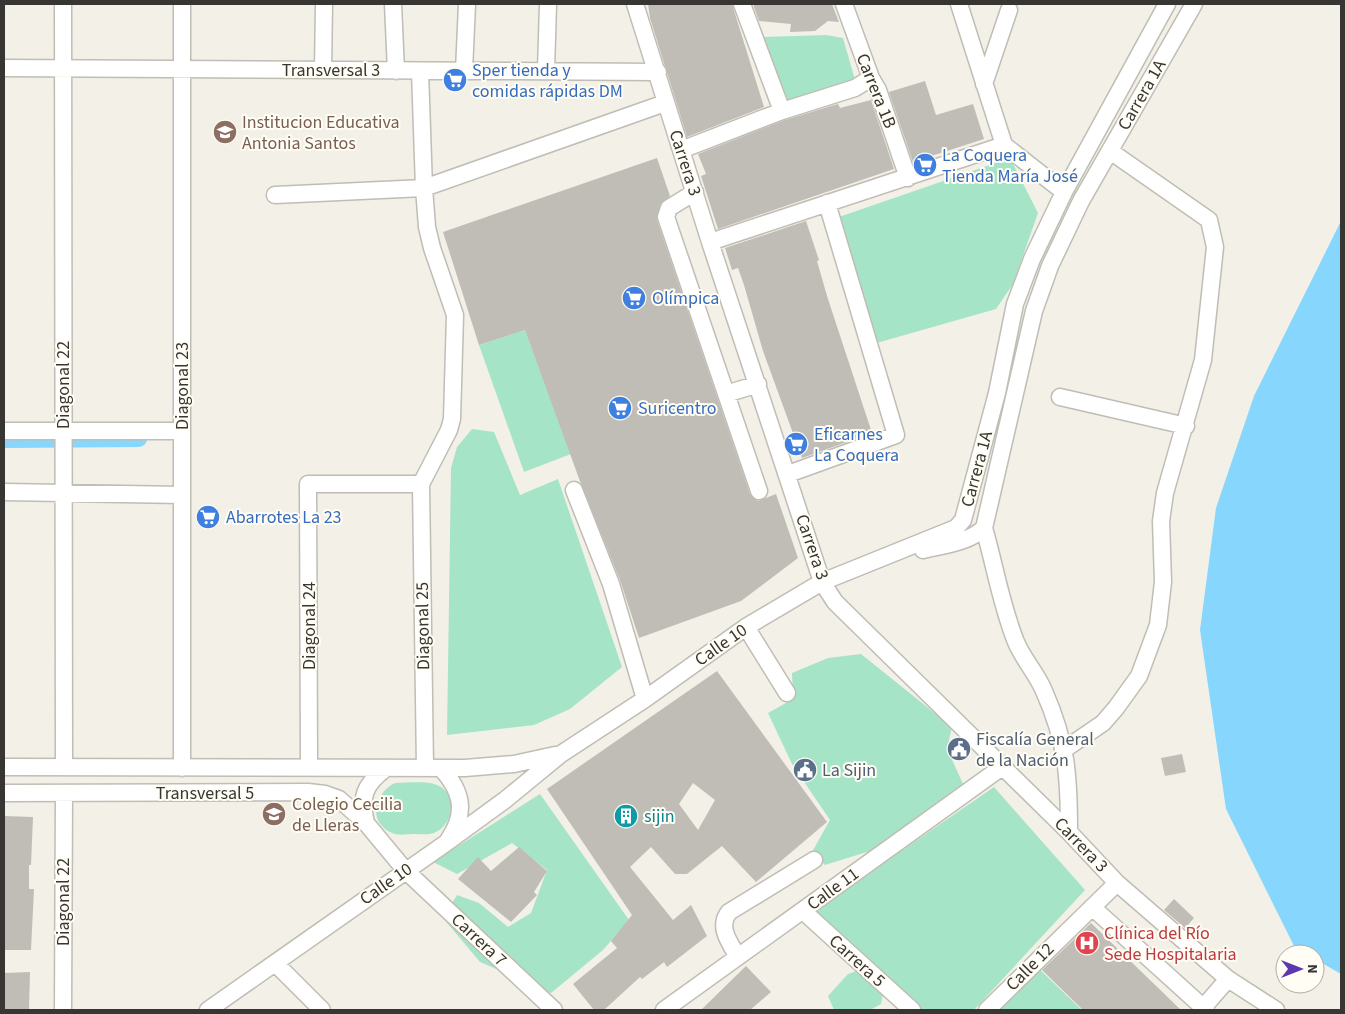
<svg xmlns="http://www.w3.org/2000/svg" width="1345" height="1014" font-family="'Source Sans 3',sans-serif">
	<rect width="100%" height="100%" fill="#f2f0e7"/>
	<!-- green -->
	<path fill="#a6e4c8" d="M 826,35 L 843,38 L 855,80 L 788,100 L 762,37 Z
		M 1010,158 L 1038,213 L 1013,284 L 996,309 L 873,344 L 836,218 Z
		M 525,330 L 571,454 L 524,472 L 479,345 Z
		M 472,429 L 494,432 L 520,495 L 558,479 L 622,667 L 570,709 L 534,725 L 447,735 L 451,468 L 457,447 Z
		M 861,654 L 952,727 L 947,749 L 964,786 L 883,847 L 825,865 L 812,852 L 830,820 L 792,764 L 768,713 L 793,699 L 792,673 L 828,658 Z
		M 395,783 C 407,783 423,781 434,784 C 459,791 455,824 434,833 C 428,835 421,834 415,834 C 408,834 398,836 392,833 C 367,822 374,793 395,783 Z
		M 994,787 L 1085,890 L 974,1010 L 919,1010 L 814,911 Z
		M 540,794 L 629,920 L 603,950 L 551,993 L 480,962 L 443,918 L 457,895 L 479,903 L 508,927 L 531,913 L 547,870 L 512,843 L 457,874 L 433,862 Z
		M 1036,966 L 1082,1010 L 995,1010 Z
		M 859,970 L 883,993 L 881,1004 L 870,1010 L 834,1010 L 828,996 L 848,974 Z"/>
	<!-- water -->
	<path fill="#86d6fd" d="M 1341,221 L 1341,974 L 1315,959 L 1315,954 L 1307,954 L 1294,946 L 1226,809 L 1200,630 L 1216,508 L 1254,396 Z"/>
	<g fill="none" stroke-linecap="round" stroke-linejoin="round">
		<!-- canal -->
		<path stroke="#86d6fd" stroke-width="16" d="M 4,440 L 139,439"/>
	</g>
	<!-- building -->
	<path fill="#bfbdb5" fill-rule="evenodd" d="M 648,4 L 732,4 L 764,107 L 687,137 L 650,18 Z
		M 753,4 L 832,4 L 839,22 L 828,21 L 815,31 L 790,32 L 791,24 L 759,21 Z
		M 925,81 L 936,115 L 973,104 L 984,139 L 913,162 L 889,92 Z
		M 871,100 L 894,169 L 718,229 L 701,176 L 706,174 L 698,154 L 785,120 L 838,104 L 840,108 Z
		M 657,158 L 670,196 L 660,205 L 657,220 L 750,494 L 758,501 L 776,494 L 798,558 L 741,601 L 639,638 L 620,580 L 581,484 L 525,330 L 479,345 L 443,232 Z
		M 806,221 L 819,260 L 817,261 L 827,296 L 872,433 L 802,458 L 763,351 L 744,285 L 738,268 L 732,270 L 725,248 Z
		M 717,671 L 827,822 L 756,882 L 722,846 L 687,874 L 675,874 L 651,847 L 630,867 L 673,920 L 691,905 L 707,936 L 667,967 L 664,962 L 642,979 L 640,977 L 604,1010 L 594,1010 L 573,984 L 617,948 L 611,941 L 632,915 L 547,789 ZM 693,783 L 715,800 L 698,830 L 679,804 Z
		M 1182,754 L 1186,772 L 1165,776 L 1161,758 Z
		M 4,816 L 33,817 L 31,865 L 29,865 L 29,889 L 34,889 L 31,950 L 4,950 Z
		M 519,847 L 547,871 L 534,892 L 537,895 L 511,922 L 458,879 L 478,857 L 491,871 Z
		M 1174,899 L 1194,918 L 1185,928 L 1164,910 Z
		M 1091,923 L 1181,1010 L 1083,1010 L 1042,970 Z
		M 746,966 L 771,992 L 750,1010 L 701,1010 Z
		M 30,972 L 29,1010 L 4,1010 L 4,973 Z"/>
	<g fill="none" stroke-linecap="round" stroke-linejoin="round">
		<!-- minor casing -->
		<g stroke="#bfbdb4" stroke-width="19">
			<path id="minor" d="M 63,4 L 64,767
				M 393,4 L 396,71
				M 635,4 L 710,242 L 822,582 L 835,602 L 1069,832 L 1117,883 L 1228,979 L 1276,1010
				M 742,4 L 782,111
				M 844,4 L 871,78 L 878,90 L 908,178
				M 959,4 L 1004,145 L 1064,192
				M 4,68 L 658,72
				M 323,70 L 324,4
				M 420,71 L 424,188 L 427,227 L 432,248 L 455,315 L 452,419 L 449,430 L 421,484 L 425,768
				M 464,71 L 467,4
				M 546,71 L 548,4
				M 984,84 L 1009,10
				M 681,150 L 782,111 L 855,88 L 871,78
				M 695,192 L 669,208 L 666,217 L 759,491
				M 275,195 L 424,188 L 665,103
				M 710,242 L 1004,145
				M 726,394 L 758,384
				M 1060,397 L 1186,426
				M 4,431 L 182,431
				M 788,474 L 896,435 L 827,203
				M 574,490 L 611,584 L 645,699
				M 4,492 L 182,495
				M 984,528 C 995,566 1001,605 1016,642 C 1023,659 1037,674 1044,691 C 1067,743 1069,776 1069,832
				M 923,550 C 944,545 968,543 984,528 L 1034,311 L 1050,266 L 1081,201 L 1194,4
				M 746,627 L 787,693
				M 1065,749 L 1103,723 L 1116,708 L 1139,676 L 1158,625 L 1163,582 L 1161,521 L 1165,493 L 1203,360 L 1215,247 L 1209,220 L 1110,151
				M 4,767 L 465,768 L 514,764 L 555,755
				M 309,767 L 308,484 L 421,484
				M 182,768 L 182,4
				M 441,768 C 462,791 467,812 449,839
				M 4,793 L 308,792 L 325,794 L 339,799 L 366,823 L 405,870 L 554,1010
				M 366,823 C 360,797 364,785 385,769
				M 1092,907 L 1206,1010
				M 803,911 L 912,1010
				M 738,957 C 730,943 717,927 729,912 L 814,860
				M 275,963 L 322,1010
				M 63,1010 L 64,793
				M 208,1010 L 446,843 L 505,800 L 561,754 L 645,699 L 746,627 L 822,582 L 956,528 L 963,520 L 997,393 L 1015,304 L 1032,259 L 1064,192 L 1167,4
				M 664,1010 L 1002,767
				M 987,1010 L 1117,883
				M 1201,1010 L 1228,979"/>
		</g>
		<!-- minor -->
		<use href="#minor" stroke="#fff" stroke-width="16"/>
	</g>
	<!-- icons -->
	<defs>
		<g id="supermarket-disc" transform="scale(1.25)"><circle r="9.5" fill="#3f7fe0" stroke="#fffdf4"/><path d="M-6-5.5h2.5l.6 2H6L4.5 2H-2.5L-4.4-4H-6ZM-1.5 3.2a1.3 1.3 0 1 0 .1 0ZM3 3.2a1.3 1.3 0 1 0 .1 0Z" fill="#fff"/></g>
		<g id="school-disc" transform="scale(1.25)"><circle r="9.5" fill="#8d6e63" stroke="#fffdf4"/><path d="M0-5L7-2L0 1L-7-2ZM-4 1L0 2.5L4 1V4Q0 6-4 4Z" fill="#fff"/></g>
		<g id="civic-disc" transform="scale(1.25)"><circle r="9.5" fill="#5c6f8a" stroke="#fffdf4"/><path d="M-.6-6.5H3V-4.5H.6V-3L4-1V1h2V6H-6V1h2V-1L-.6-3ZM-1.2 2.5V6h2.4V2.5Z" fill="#fff"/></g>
		<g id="building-disc" transform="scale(1.25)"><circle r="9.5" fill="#0f9aa8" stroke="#fffdf4"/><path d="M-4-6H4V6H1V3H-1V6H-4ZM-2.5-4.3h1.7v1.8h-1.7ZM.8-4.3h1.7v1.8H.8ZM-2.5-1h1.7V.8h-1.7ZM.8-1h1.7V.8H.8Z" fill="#fff"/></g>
		<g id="hospital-disc" transform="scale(1.25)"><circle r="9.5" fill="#e0444e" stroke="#fffdf4"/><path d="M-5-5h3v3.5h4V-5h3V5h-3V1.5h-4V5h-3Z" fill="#fff"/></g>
	</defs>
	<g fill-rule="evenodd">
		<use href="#supermarket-disc" x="455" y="80"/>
		<use href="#school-disc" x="225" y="132"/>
		<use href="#supermarket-disc" x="925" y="165"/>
		<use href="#supermarket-disc" x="634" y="298"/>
		<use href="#supermarket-disc" x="620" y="408"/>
		<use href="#supermarket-disc" x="796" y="444"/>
		<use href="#supermarket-disc" x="208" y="517"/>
		<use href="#civic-disc" x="959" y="749"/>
		<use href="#civic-disc" x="805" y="770"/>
		<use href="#school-disc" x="274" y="814"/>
		<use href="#building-disc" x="626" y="816"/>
		<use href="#hospital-disc" x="1087" y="943"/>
	</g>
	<g text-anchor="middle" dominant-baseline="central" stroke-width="4" stroke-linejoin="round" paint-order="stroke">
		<!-- street labels -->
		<g font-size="18" fill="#373632" stroke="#fffdf4">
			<text x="331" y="70">Transversal 3</text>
			<text transform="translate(876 91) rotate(68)">Carrera 1B</text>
			<text transform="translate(1142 95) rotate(-60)">Carrera 1A</text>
			<text transform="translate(685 163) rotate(72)">Carrera 3</text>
			<text transform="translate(63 385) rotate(-90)">Diagonal 22</text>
			<text transform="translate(182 386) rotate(-90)">Diagonal 23</text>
			<text transform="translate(977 469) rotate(-75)">Carrera 1A</text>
			<text transform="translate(812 547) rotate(71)">Carrera 3</text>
			<text transform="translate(309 626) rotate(-90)">Diagonal 24</text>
			<text transform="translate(423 626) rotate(-91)">Diagonal 25</text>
			<text transform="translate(721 645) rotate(-35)">Calle 10</text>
			<text x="205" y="793">Transversal 5</text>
			<text transform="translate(1081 845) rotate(46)">Carrera 3</text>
			<text transform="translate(386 884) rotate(-35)">Calle 10</text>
			<text transform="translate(833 889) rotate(-36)">Calle 11</text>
			<text transform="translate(63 902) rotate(-90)">Diagonal 22</text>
			<text transform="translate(479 940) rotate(43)">Carrera 7</text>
			<text transform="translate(857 961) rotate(42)">Carrera 5</text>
			<text transform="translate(1030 967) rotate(-45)">Calle 12</text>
		</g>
		<!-- shop labels -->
		<g font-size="18" fill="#366cbe" stroke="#fffdf4" text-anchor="start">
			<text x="472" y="70">Sper tienda y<tspan x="472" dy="21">comidas rápidas DM</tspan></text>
			<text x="942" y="155">La Coquera<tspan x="942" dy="21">Tienda María José</tspan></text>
			<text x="652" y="298">Olímpica</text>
			<text x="638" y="408">Suricentro</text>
			<text x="814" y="434">Eficarnes<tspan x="814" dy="21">La Coquera</tspan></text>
			<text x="226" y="517">Abarrotes La 23</text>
		</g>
		<!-- education labels -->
		<g font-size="18" fill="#785e54" stroke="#fffdf4" text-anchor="start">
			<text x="242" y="122">Institucion Educativa<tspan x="242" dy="21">Antonia Santos</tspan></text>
			<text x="292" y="804">Colegio Cecilia<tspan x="292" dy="21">de Lleras</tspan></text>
		</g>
		<!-- service labels -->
		<g font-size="18" fill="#4e5e75" stroke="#fffdf4" text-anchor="start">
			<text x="976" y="739">Fiscalía General<tspan x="976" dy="21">de la Nación</tspan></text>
			<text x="822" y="770">La Sijin</text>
		</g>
		<!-- culture labels -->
		<g font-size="18" fill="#0d838f" stroke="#fffdf4" text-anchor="start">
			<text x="644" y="816">sijin</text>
		</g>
		<!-- health labels -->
		<g font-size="18" fill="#be3a42" stroke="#fffdf4" text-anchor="start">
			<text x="1104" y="933">Clínica del Río<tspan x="1104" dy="21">Sede Hospitalaria</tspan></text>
		</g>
	</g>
	<!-- border -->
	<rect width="1345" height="1014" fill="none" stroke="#373632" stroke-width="10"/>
	<!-- north arrow -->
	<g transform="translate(1300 969) rotate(90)"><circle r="24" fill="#fffdf4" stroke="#afada6"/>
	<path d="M0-4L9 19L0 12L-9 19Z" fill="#5c38b1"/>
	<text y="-8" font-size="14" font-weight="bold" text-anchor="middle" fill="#373632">N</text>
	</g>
</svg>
